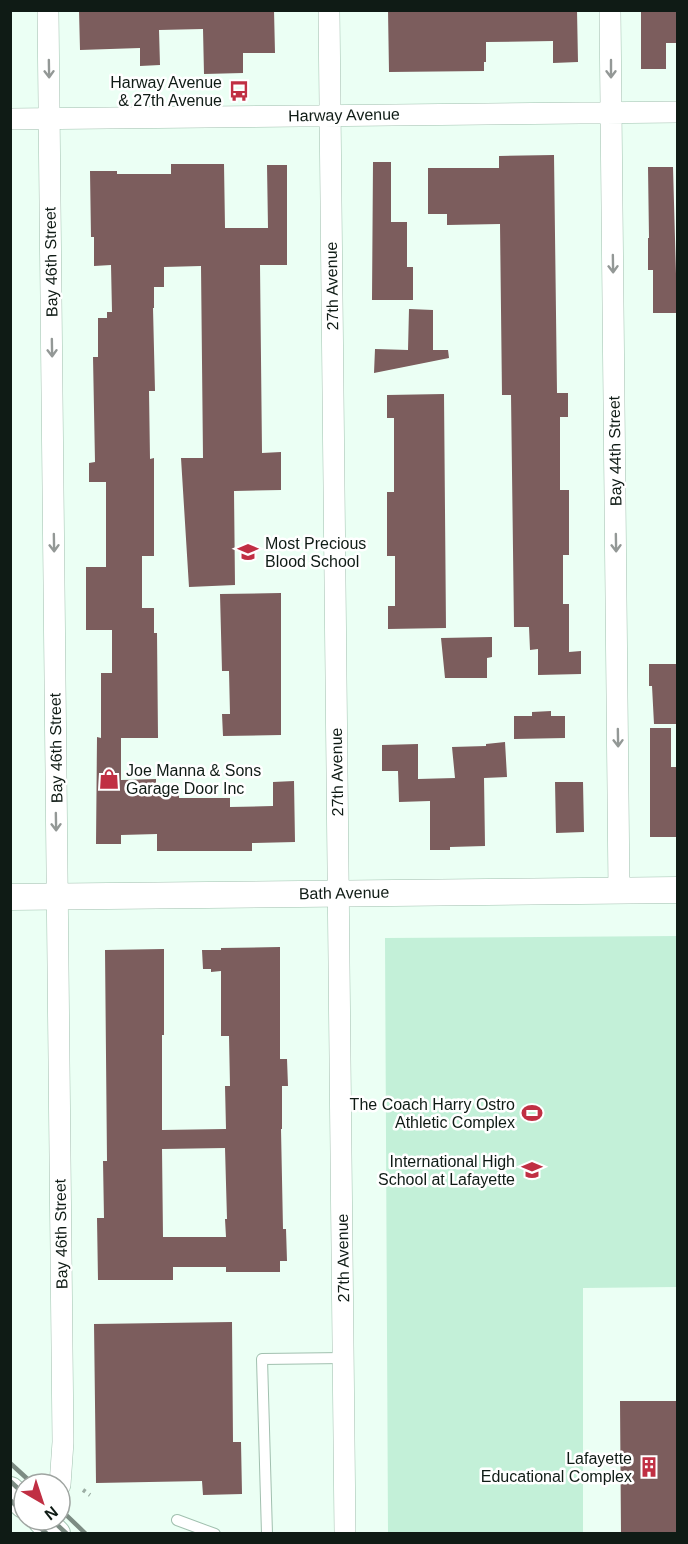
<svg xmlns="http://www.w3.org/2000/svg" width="688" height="1544" font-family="Arial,sans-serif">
	<rect width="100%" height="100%" fill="#ebfff4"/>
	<!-- green -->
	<path fill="#c3f0d8" d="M 677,936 L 677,1287 L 583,1288 L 583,1532 L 388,1533 L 385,938 Z"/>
	<!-- building -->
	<path fill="#7c5d5d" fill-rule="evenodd" d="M 79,10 L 274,10 L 275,53 L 243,53 L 243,73 L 204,74 L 203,29 L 159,30 L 160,65 L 140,66 L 140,48 L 80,50 Z
		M 388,10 L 577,10 L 578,62 L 553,63 L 553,41 L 486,42 L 486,62 L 484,62 L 484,71 L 389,72 Z
		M 641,10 L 678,10 L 678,43 L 666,43 L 666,69 L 641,69 Z
		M 554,155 L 557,393 L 568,393 L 568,417 L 560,417 L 560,490 L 569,490 L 569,555 L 563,555 L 563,604 L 569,604 L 569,652 L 581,651 L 581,674 L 538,675 L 538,649 L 530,650 L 529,627 L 514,627 L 511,395 L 502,395 L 500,224 L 447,225 L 447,214 L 428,214 L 428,168 L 499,168 L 499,156 Z
		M 373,162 L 391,162 L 391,222 L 407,222 L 407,267 L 413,267 L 413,300 L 372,300 Z
		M 171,164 L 224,164 L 225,228 L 268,228 L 267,165 L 287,165 L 287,265 L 260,265 L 262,453 L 281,452 L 281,490 L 234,491 L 235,585 L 189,587 L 181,458 L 203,458 L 201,266 L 164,267 L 164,287 L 154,287 L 154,308 L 153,308 L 155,391 L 149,391 L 150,459 L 154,458 L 154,556 L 142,556 L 142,608 L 154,608 L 154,633 L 157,633 L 158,738 L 121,738 L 121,780 L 156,779 L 156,791 L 179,791 L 179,798 L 230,798 L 230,807 L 273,806 L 273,782 L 294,781 L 295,842 L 252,843 L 252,851 L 157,851 L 157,834 L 121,835 L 121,844 L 96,844 L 97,737 L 101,738 L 101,673 L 112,673 L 112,630 L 86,630 L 86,567 L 106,567 L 106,482 L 89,482 L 89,463 L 95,462 L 93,357 L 98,357 L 98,318 L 107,318 L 107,312 L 112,312 L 111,265 L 94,266 L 94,237 L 91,237 L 90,171 L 117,171 L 117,174 L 171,174 Z
		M 648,167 L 673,167 L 676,274 L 678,274 L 678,313 L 653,313 L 653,270 L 648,270 L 648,238 L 649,238 Z
		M 409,309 L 433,310 L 433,350 L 448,350 L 449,358 L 374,373 L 375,349 L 408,350 Z
		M 444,394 L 446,628 L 388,629 L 388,606 L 395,606 L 395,556 L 387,556 L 387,492 L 394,492 L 394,418 L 387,418 L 387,395 Z
		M 281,593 L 281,735 L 223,736 L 222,714 L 230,714 L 229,671 L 222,671 L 220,594 Z
		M 492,637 L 492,657 L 487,658 L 487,678 L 445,678 L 441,638 Z
		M 649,664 L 678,664 L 678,724 L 654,724 L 652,686 L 649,686 Z
		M 551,711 L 551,716 L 565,716 L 565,738 L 514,739 L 514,716 L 532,716 L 532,712 Z
		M 650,728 L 671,728 L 671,767 L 678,767 L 678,837 L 650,837 Z
		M 505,742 L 507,777 L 484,778 L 485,846 L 450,847 L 450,850 L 430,850 L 430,801 L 399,802 L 398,771 L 382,771 L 382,745 L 418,744 L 418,779 L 455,778 L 452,747 L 486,746 L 486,744 Z
		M 555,782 L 583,782 L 584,832 L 556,833 Z
		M 280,947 L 280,1059 L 287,1059 L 288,1086 L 282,1086 L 282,1129 L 281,1129 L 283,1229 L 286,1229 L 287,1261 L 280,1261 L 280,1272 L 226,1272 L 226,1267 L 173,1267 L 173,1280 L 98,1280 L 97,1218 L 104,1218 L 103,1161 L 107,1161 L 105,950 L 164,949 L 164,1035 L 162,1035 L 162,1130 L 226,1129 L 225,1086 L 230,1086 L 229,1036 L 221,1036 L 221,971 L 211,972 L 211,969 L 203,969 L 202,950 L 221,950 L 221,948 ZM 225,1148 L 227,1219 L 225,1219 L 226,1237 L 163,1237 L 162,1149 Z
		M 232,1322 L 233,1442 L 241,1442 L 242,1494 L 203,1495 L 202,1481 L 96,1483 L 94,1324 Z
		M 620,1401 L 678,1401 L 678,1533 L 621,1533 Z"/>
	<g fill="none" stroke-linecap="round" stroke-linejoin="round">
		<!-- service casing -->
		<g stroke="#a1c0af" stroke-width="12">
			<path id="service" d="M 177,1520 L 215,1534
				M 267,1534 L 262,1359 L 344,1358"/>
		</g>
		<!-- minor casing -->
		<g stroke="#a1c0af" stroke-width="22">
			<path id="minor" d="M 48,10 L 63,1442 L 60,1485
				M 329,10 L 345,1534
				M 610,10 L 619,891
				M 10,119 L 678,112"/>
		</g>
		<!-- tertiary casing -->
		<g stroke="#a1c0af" stroke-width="27">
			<path id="tertiary" d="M 10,897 L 678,890"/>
		</g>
		<!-- secondary casing -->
		<g stroke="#a1c0af" stroke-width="30">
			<path id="secondary" d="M 10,1491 L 24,1504
				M 42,1520 L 56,1534"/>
		</g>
		<!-- path -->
		<path stroke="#9bada3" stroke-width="4" stroke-dasharray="3 4.5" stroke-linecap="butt" d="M 83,1490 L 90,1495"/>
		<!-- service -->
		<use href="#service" stroke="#fff" stroke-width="10"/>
		<!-- minor -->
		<use href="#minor" stroke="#fff" stroke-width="21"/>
		<!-- tertiary -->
		<use href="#tertiary" stroke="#fff" stroke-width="26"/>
		<!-- secondary -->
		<use href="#secondary" stroke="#fff" stroke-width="28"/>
		<!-- rail -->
		<path stroke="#7c8c83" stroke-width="4.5" d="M 10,1463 L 33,1484
			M 10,1481 L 24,1494
			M 10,1500 L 24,1513
			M 60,1509 L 86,1534
			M 32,1520 L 47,1534
			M 52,1520 L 67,1534"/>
	</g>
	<!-- one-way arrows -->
	<defs><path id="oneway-shaft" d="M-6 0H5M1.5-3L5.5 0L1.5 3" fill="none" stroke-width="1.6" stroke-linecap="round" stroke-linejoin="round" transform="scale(1.5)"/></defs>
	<g stroke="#939896">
		<use href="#oneway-shaft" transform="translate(49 69) rotate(89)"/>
		<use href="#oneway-shaft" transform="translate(611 69) rotate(90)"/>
		<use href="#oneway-shaft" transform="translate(613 264) rotate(89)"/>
		<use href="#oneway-shaft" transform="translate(52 348) rotate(89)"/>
		<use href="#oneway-shaft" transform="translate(54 543) rotate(89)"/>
		<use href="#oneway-shaft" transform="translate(616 543) rotate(89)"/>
		<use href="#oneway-shaft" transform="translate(618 738) rotate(89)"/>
		<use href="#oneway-shaft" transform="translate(56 822) rotate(89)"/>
	</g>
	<!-- icons -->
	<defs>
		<g id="bus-bare" transform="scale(1.62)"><path d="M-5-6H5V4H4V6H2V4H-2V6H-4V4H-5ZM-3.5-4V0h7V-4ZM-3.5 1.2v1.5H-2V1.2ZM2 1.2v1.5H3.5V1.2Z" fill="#c02f43" stroke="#fff" stroke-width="2.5" paint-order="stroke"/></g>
		<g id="school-bare" transform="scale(1.62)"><path d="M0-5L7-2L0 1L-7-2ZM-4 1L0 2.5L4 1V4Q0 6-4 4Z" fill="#c02f43" stroke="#fff" stroke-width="2.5" paint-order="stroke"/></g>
		<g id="shop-bare" transform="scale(1.62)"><path d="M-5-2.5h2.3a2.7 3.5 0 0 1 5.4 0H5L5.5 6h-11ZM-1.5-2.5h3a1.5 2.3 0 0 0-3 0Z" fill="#c02f43" stroke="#fff" stroke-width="2.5" paint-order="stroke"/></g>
		<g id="stadium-bare" transform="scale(1.62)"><path d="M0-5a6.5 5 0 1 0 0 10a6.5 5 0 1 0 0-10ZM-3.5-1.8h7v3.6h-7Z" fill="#c02f43" stroke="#fff" stroke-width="2.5" paint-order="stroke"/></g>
		<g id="building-bare" transform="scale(1.62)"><path d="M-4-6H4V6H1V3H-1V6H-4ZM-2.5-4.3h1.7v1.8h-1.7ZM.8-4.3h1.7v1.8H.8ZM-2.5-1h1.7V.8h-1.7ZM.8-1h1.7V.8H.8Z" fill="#c02f43" stroke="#fff" stroke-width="2.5" paint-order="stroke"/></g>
	</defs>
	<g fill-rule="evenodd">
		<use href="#bus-bare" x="239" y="91"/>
		<use href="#school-bare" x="248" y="552"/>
		<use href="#shop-bare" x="109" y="779"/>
		<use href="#stadium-bare" x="532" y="1113"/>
		<use href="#school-bare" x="532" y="1170"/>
		<use href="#building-bare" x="649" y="1467"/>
	</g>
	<g text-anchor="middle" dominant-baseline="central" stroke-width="5" stroke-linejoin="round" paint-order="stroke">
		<!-- poi labels -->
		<g font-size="16" fill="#0f1b15" stroke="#fff" text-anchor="end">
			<text x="222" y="82">Harway Avenue<tspan x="222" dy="18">&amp; 27th Avenue</tspan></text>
			<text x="265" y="543" text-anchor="start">Most Precious<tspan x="265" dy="18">Blood School</tspan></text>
			<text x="126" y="770" text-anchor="start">Joe Manna &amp; Sons<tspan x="126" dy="18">Garage Door Inc</tspan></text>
			<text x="515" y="1104">The Coach Harry Ostro<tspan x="515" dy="18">Athletic Complex</tspan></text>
			<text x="515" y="1161">International High<tspan x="515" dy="18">School at Lafayette</tspan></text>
			<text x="632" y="1458">Lafayette<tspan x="632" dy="18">Educational Complex</tspan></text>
		</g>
		<!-- street labels -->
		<g font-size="16" fill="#0f1b15" stroke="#fff">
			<text transform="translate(344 115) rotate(-1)">Harway Avenue</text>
			<text transform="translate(51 262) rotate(-91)">Bay 46th Street</text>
			<text transform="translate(332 286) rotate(-91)">27th Avenue</text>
			<text transform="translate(615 451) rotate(-91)">Bay 44th Street</text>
			<text transform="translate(56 748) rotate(-91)">Bay 46th Street</text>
			<text transform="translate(337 772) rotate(-91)">27th Avenue</text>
			<text transform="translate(344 893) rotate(-1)">Bath Avenue</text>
			<text transform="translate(61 1234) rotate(-91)">Bay 46th Street</text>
			<text transform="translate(343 1258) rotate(-91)">27th Avenue</text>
		</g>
	</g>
	<!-- border -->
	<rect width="688" height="1544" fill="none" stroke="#0f1b15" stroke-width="24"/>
	<!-- north arrow -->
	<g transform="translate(42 1502) rotate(141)"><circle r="28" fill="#ffffff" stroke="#9fa4a1" stroke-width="1.5"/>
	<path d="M0-4.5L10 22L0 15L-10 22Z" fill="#c02f43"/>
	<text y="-9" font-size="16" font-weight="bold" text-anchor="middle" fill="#0f1b15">N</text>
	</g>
</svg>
